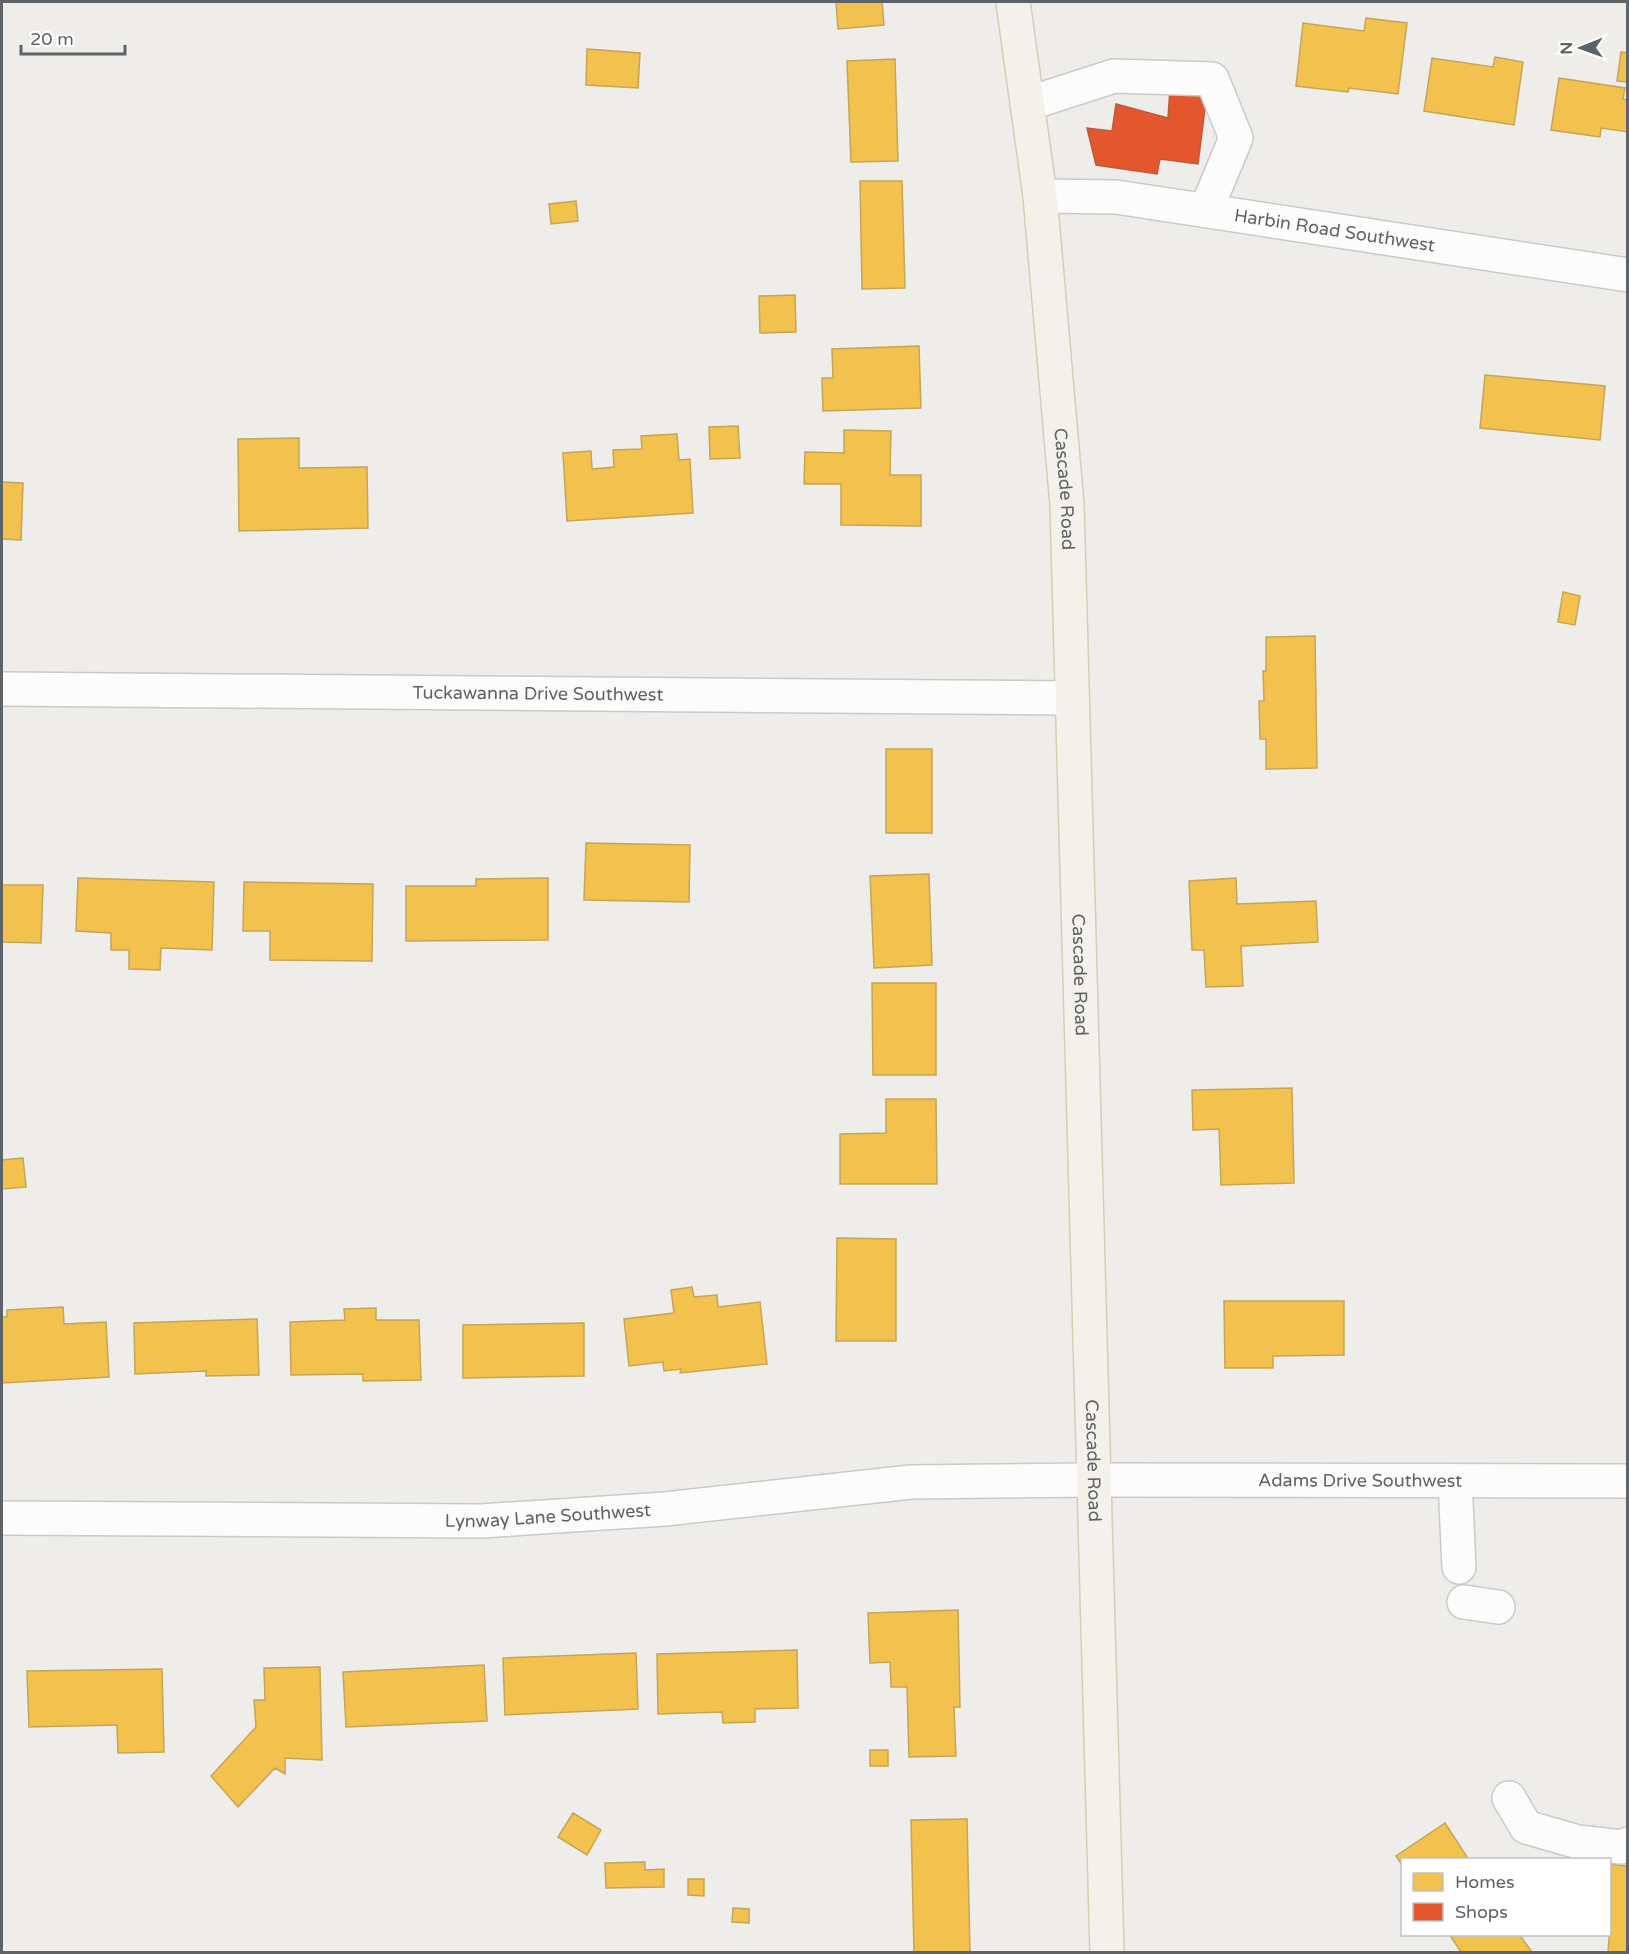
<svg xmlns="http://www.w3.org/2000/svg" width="1629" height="1954" font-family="'Varela Round',sans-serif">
	<rect width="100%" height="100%" fill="#eeede9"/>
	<!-- homes -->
	<path fill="#f2c14e" stroke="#c6a556" stroke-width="1.5" d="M 836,2 L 882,2 L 884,25 L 838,29 Z
		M 1366,18 L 1407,23 L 1398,94 L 1349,88 L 1348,92 L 1296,86 L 1303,23 L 1364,31 Z
		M 587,49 L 640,53 L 638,88 L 586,85 Z
		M 1621,52 L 1628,53 L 1628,82 L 1617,81 Z
		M 1495,57 L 1523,62 L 1514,125 L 1424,111 L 1432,58 L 1493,67 Z
		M 895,59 L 898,161 L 851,162 L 847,61 Z
		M 1559,78 L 1625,88 L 1623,99 L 1628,100 L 1628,132 L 1601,128 L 1600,137 L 1551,130 Z
		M 860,181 L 902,181 L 905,288 L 862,289 Z
		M 576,201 L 578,221 L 551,224 L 549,204 Z
		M 795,295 L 796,332 L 760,333 L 759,296 Z
		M 919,346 L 921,408 L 823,411 L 822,378 L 833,378 L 832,349 Z
		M 1485,375 L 1605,386 L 1600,440 L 1480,428 Z
		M 738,426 L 740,458 L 710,459 L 709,427 Z
		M 844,430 L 891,431 L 890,475 L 921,475 L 921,526 L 841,525 L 841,484 L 804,484 L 805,452 L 844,453 Z
		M 677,434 L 679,460 L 690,459 L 693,513 L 567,521 L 563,453 L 591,451 L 592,469 L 614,467 L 613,450 L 642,449 L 641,436 Z
		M 299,438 L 299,468 L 367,467 L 368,528 L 239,531 L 238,439 Z
		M 2,482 L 23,483 L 21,540 L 2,539 Z
		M 1563,592 L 1580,596 L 1575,625 L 1558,622 Z
		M 1315,636 L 1317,768 L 1266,769 L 1266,739 L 1260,739 L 1259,701 L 1264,701 L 1263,671 L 1266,671 L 1266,637 Z
		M 886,749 L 932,749 L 932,833 L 886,833 Z
		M 586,843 L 690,845 L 689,902 L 584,900 Z
		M 929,874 L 932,965 L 874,968 L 870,876 Z
		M 78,878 L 214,882 L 212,950 L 161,948 L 160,970 L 129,969 L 129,950 L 111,950 L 111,933 L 76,931 Z
		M 548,878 L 548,940 L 406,941 L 406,886 L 476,886 L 476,879 Z
		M 1236,878 L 1237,904 L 1316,901 L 1318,942 L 1241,946 L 1243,986 L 1206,987 L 1204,950 L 1192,950 L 1189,881 Z
		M 244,882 L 373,884 L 372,961 L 270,960 L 270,931 L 243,931 Z
		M 2,885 L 43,885 L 41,943 L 2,942 Z
		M 872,983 L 936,983 L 936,1075 L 873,1075 Z
		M 1292,1088 L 1294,1183 L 1221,1185 L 1219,1129 L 1193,1130 L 1192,1090 Z
		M 886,1099 L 936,1099 L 937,1184 L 840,1184 L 840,1134 L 886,1133 Z
		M 23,1158 L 26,1187 L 2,1189 L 2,1160 Z
		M 837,1238 L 896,1239 L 896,1341 L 836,1341 Z
		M 692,1287 L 694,1297 L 717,1295 L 718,1307 L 760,1302 L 767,1364 L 680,1373 L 681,1369 L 664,1371 L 663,1362 L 629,1366 L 624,1319 L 674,1313 L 671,1290 Z
		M 1224,1301 L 1344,1301 L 1344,1355 L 1273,1356 L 1273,1368 L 1225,1368 Z
		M 63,1307 L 64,1324 L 106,1322 L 109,1377 L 2,1383 L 2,1317 L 7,1317 L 7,1310 Z
		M 376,1308 L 376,1320 L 419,1320 L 421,1380 L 363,1381 L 363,1374 L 291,1375 L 290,1322 L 345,1320 L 344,1309 Z
		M 257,1319 L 259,1375 L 206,1376 L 206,1371 L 135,1374 L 134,1323 Z
		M 584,1323 L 584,1376 L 463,1378 L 463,1325 Z
		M 958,1610 L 960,1707 L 954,1707 L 956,1756 L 909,1757 L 907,1687 L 891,1687 L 890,1662 L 870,1663 L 868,1613 Z
		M 797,1650 L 798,1708 L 755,1709 L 755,1722 L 723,1723 L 722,1712 L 658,1714 L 657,1654 Z
		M 636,1653 L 638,1709 L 505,1715 L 503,1658 Z
		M 484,1665 L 487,1721 L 346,1727 L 343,1672 Z
		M 320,1667 L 322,1760 L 285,1758 L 285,1774 L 275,1768 L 238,1807 L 211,1776 L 256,1727 L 254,1700 L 265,1700 L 264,1668 Z
		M 162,1669 L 164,1752 L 118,1753 L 117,1725 L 29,1727 L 27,1671 Z
		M 870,1750 L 888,1750 L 888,1766 L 870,1766 Z
		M 573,1813 L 601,1830 L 587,1855 L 558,1837 Z
		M 967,1819 L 970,1952 L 914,1952 L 911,1820 Z
		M 1445,1823 L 1469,1860 L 1402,1860 L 1402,1865 L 1396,1856 Z
		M 645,1862 L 645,1870 L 664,1869 L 664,1887 L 606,1888 L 605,1863 Z
		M 1610,1864 L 1628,1866 L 1628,1952 L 1608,1952 L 1610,1926 Z
		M 688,1879 L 704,1879 L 704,1896 L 688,1895 Z
		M 733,1908 L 749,1909 L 749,1923 L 732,1922 Z
		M 1449,1934 L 1519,1934 L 1532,1952 L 1461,1952 Z"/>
	<!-- shops -->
	<path fill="#e4572e" stroke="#bc5b3f" stroke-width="1.5" d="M 1170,89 L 1207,93 L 1198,164 L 1160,159 L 1157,174 L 1096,165 L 1087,128 L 1112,131 L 1116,104 L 1168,118 Z"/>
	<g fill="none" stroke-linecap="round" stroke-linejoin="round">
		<!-- minor casing -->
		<g stroke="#c9cac9" stroke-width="36">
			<g id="minor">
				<path d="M 1027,104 L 1114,76 L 1212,79 L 1236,138 L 1206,210"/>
				<path id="s1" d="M 1040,196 L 1116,197 L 1628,275"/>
				<path id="s2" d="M 2,689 L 1072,698"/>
				<path d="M 1455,1481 L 1459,1567"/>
				<path id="s3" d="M 2,1518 L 481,1521 L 665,1509 L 911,1482 L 1094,1480 L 1628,1481"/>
				<path d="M 1464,1602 L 1498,1607"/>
				<path d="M 1509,1798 L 1526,1827 L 1578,1842 L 1621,1847 L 1628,1844"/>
			</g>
		</g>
		<!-- major casing -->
		<g stroke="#d7cdb5" stroke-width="36">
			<g id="major">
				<path id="s4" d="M 1013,2 L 1040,196 L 1067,505 L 1107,1952"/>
			</g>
		</g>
		<!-- minor -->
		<use href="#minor" stroke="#fcfcfc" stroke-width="33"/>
		<!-- major -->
		<use href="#major" stroke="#f3f1e9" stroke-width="33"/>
	</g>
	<g text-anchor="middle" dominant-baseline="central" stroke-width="6" stroke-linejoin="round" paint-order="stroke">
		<!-- street labels -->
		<g font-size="18" fill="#5e6368" stroke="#fff">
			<text stroke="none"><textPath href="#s1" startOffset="297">Harbin Road Southwest</textPath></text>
			<text stroke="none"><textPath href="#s4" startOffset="490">Cascade Road</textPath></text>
			<text stroke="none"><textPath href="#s2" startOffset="536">Tuckawanna Drive Southwest</textPath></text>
			<text stroke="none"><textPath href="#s4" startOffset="976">Cascade Road</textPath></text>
			<text stroke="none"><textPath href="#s4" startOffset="1462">Cascade Road</textPath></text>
			<text stroke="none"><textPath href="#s3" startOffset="1360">Adams Drive Southwest</textPath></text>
			<text stroke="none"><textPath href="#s3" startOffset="546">Lynway Lane Southwest</textPath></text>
		</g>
	</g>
	<!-- border -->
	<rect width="1629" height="1954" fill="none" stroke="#5e6368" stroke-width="6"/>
	<!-- legend -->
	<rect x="1401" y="1858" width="210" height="78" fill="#ffffff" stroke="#bfc1c3" stroke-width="1.5"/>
	<rect x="1413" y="1873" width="30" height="18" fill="#f2c14e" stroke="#bfc1c3" stroke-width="1.5"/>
	<text x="1455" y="1888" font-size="18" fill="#5e6368">Homes</text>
	<rect x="1413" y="1903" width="30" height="18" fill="#e4572e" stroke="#bfc1c3" stroke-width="1.5"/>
	<text x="1455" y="1918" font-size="18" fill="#5e6368">Shops</text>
	<!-- north arrow -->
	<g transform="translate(1581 48) rotate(269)" stroke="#ffffff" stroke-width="4.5" paint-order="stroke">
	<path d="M0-4.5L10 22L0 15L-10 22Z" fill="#5e6368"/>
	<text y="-9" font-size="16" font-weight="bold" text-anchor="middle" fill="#5e6368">N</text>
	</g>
	<!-- scale -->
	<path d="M21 45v9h104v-9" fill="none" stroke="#5e6368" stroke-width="3"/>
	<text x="30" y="45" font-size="18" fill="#5e6368" stroke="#ffffff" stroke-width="4.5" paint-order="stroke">20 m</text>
</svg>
